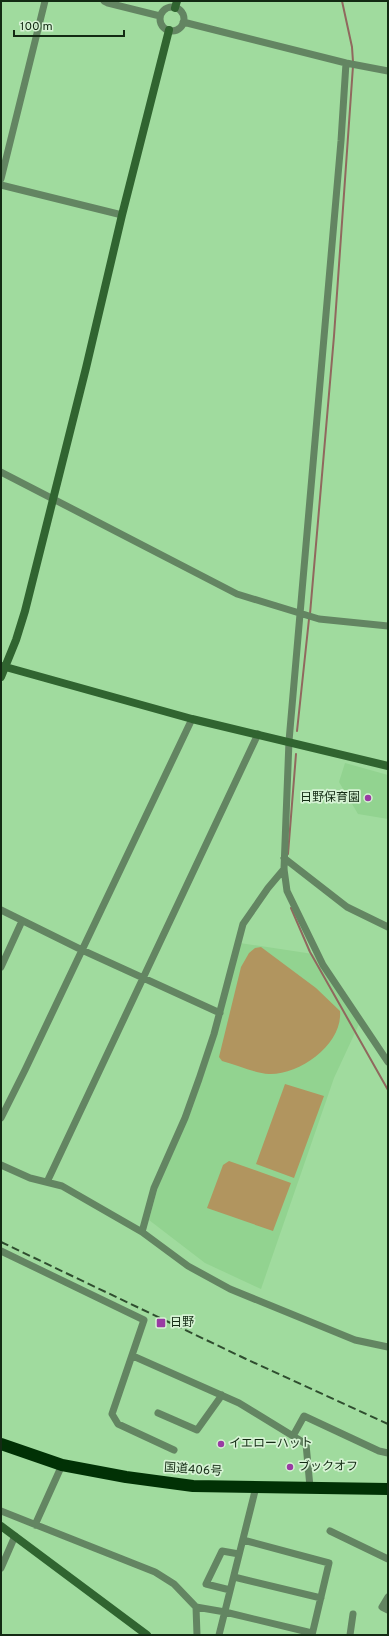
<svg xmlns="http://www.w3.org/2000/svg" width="389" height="1636" font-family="Overpass,'Noto Sans JP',sans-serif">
	<rect width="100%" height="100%" fill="#a0db9e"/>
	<!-- built -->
	<path fill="#92d390" d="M 345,763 L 388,775 L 388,819 L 358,814 L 339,782 Z
		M 240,943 L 313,954 L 360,1022 L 334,1078 L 261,1289 L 205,1263 L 149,1220 L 164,1165 L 192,1109 L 211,1053 Z"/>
	<!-- green -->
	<path fill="#b1955f" d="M 261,947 L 316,988 L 340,1011 C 343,1044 300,1075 269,1074 C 254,1073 237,1065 222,1061 L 219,1057 L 241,967 L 249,953 L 255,948 Z
		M 285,1084 L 324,1096 L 294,1178 L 256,1164 Z
		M 229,1161 L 291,1183 L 273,1231 L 207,1208 L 223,1165 Z"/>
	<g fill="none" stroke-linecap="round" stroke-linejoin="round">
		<!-- stream -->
		<path stroke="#90685e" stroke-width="2" d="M 342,1 L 352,47 L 353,62
			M 310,614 L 334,336 L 353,66
			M 297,731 L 309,619
			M 288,854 L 296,754
			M 291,908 L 310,952 L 388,1090"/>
		<!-- street -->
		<path stroke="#638562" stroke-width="7" d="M 104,1 L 108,3 L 160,16
			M160 19a12 12 0 1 1 24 0a12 12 0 1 1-24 0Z
			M 183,22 L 346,63 L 388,71
			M 346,63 L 341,141 L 289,741 L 284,869 L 287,891 L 323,965 L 388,1062
			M 1,179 L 45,1
			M 1,185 L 122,215
			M 1,472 L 237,594 L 319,619 L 388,626
			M 284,858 L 347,907 L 388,927
			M 1,910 L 82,950 L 220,1013
			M 1,967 L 22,921
			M 1,1118 L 25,1070 L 192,719
			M 1,1165 L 30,1178 L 62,1186 L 142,1232 L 188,1266 L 230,1289 L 355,1340 L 388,1347
			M 47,1182 L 258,734
			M 142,1232 L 154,1188 L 185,1118 L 199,1079 L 214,1034 L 243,924 L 268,888 L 284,869
			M 1,1251 L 144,1320 L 112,1414 L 118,1424 L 174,1450
			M 133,1356 L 239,1403 L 306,1444 L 310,1487
			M 158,1413 L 197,1430 L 222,1395
			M 293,1436 L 304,1416 L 379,1451 L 388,1453
			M 1,1511 L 155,1572 L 174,1584 L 196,1607
			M 35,1525 L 62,1465
			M 330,1531 L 388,1559
			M 243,1540 L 329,1563 L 312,1635
			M 1,1568 L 15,1536
			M 234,1577 L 321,1598
			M 230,1590 L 206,1584 L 222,1551 L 239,1554
			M 388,1597 L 382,1607 L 388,1610
			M 197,1635 L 196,1607 L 225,1612 L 312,1633
			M 219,1635 L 256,1487
			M 350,1635 L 353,1614"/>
		<!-- secondary -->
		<path stroke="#306430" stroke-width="8" d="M 175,8 L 177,1
			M 2,666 L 192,719 L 388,766
			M 1,677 L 16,640 L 25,611 L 86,368 L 122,215 L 169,30
			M 1,1526 L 147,1635"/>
		<!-- highway -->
		<path stroke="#013105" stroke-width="12" d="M 1,1444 L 62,1465 L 126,1477 L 193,1486 L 388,1489"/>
		<!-- rail -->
		<path stroke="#2f4d2f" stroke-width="2" stroke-dasharray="8 4" stroke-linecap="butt" d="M 1,1242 L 246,1359 L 388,1424"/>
	</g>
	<!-- markers -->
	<g fill="#993ba3" stroke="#d6f3d4" stroke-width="1.5">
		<circle cx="368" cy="798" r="4"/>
		<rect x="156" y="1318" width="10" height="10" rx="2"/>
		<circle cx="221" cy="1444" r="4"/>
		<circle cx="290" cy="1467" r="4"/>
	</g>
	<g text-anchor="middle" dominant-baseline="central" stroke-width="3.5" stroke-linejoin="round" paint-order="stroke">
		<!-- poi labels -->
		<g font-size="12" fill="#132a13" stroke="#d6f3d4" text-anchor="start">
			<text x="360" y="798" text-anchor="end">日野保育園</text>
			<text x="170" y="1323">日野</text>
			<text x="229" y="1444">イエローハット</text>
			<text x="298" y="1467">ブックオフ</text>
		</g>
		<!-- street labels -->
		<g font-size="12" fill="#132a13" stroke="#d6f3d4">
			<text transform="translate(193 1470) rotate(4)">国道406号</text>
		</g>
	</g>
	<!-- border -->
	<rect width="389" height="1636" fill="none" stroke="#132a13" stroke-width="4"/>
	<!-- scale -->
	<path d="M14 30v6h110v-6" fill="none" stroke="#132a13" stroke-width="2"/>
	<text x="20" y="30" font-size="12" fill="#132a13" stroke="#d6f3d4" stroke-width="3" paint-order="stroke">100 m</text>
</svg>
